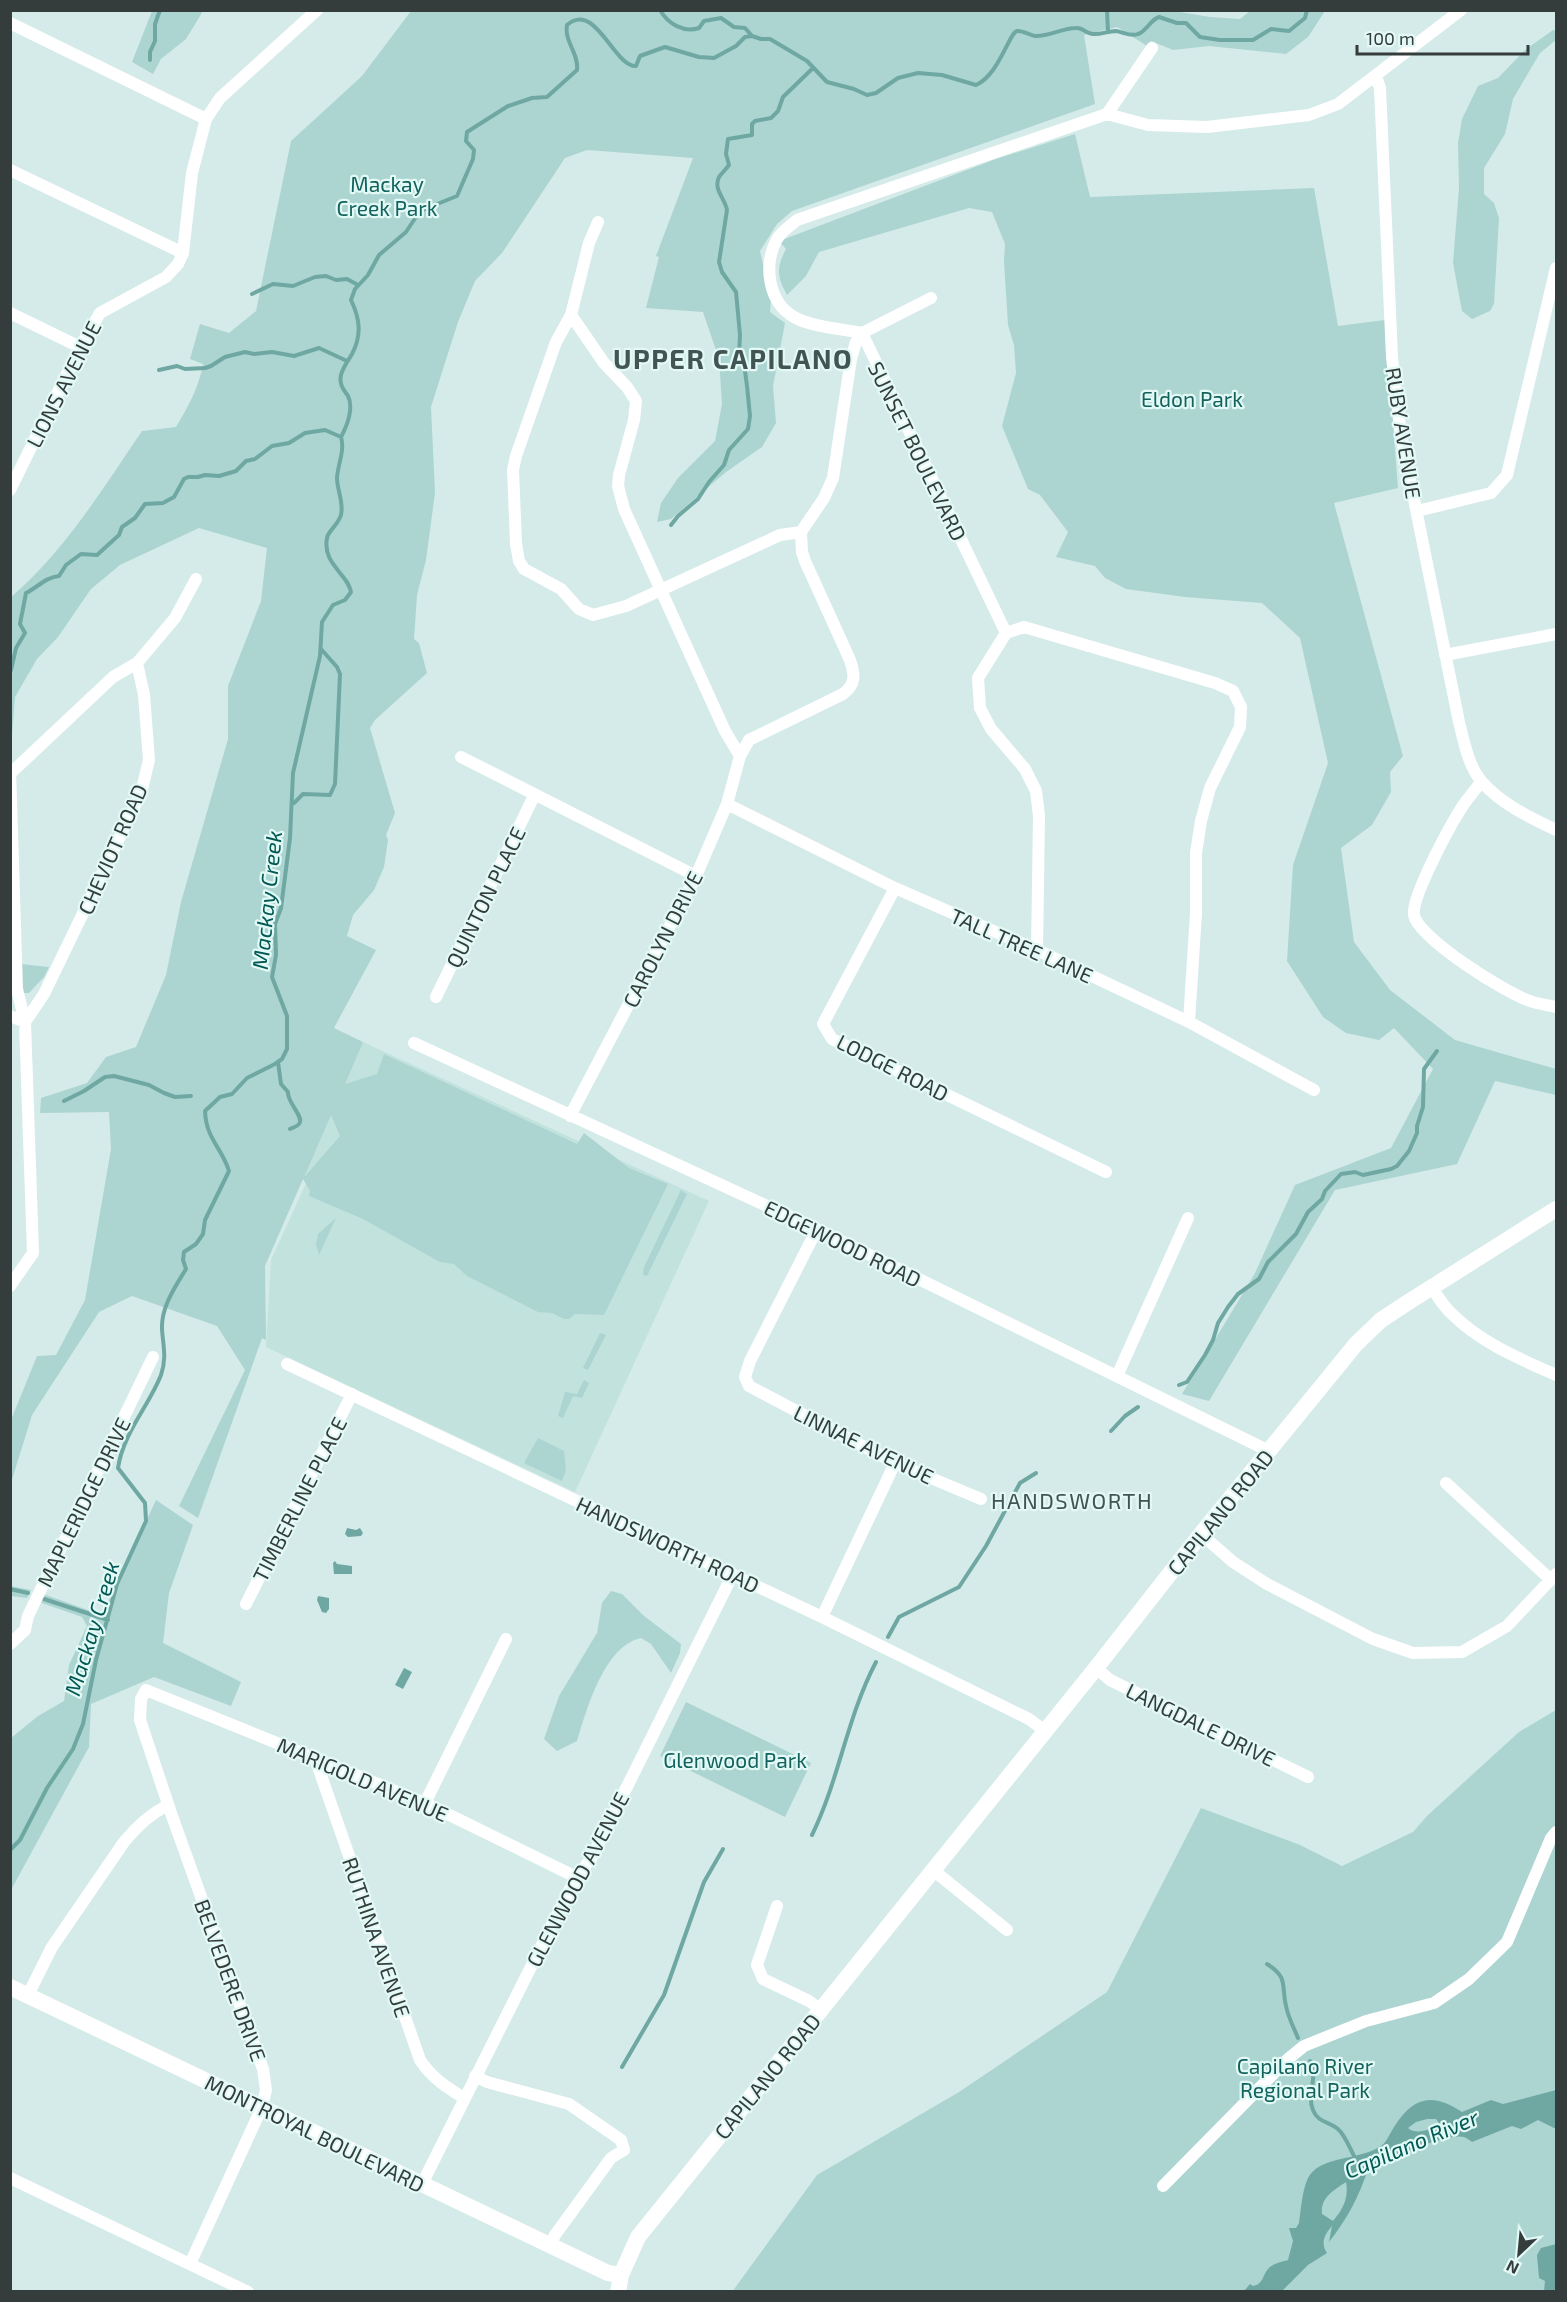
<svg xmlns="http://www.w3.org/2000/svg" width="1567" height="2302" font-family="'Exo 2',sans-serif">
	<rect width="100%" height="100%" fill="#d5ebe9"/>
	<!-- built -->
	<path fill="#c2e2de" d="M 363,1042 L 709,1201 L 575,1492 L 266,1347 L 271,1260 L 308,1179 L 304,1170 L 340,1086 Z"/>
	<!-- green -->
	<path fill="#acd5d1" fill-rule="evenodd" d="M 1168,10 L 1210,17 L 1240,19 L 1250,11 L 1325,11 L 1308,37 L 1286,54 L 1209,46 L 1173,50 L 1151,41 L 1147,46 L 1117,27 L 1084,35 L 1095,104 L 792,211 L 777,224 L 760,251 L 771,299 L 770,312 L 785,323 L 773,386 L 776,423 L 762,447 L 726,472 L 671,519 L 657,522 L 661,503 L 678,478 L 715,441 L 722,404 L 719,359 L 703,312 L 646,308 L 659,257 L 656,256 L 693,158 L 587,150 L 565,158 L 502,253 L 475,281 L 458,322 L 431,407 L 435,493 L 426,560 L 417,595 L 414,639 L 419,643 L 427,673 L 375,720 L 370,728 L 395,813 L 386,835 L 388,840 L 384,867 L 374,890 L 353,915 L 347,936 L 376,950 L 334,1028 L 363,1042 L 345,1084 L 377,1074 L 384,1054 L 577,1144 L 584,1133 L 629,1168 L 668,1184 L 604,1315 L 575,1314 L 569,1319 L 564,1319 L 552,1313 L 538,1312 L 467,1276 L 454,1264 L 440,1262 L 363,1219 L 309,1196 L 310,1191 L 303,1179 L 265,1266 L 266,1340 L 262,1338 L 198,1518 L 179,1506 L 245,1370 L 217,1326 L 132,1296 L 99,1312 L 32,1415 L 11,1483 L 11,1420 L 37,1356 L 56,1355 L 85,1300 L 111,1149 L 109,1112 L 40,1113 L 41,1098 L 87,1083 L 106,1057 L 136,1047 L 166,975 L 181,902 L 228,739 L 228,686 L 261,601 L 267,548 L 199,528 L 120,565 L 91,589 L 58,637 L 37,659 L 15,697 L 12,735 L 10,735 L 11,597 C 65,551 103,488 142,431 L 176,427 C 188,407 199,387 203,364 L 190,359 L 200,324 L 229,333 L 256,311 L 291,141 L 362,76 L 411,11 ZM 331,1115 L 340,1136 L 305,1176 L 305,1175 Z
		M 152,11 L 203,11 L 186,39 L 161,59 L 153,74 L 132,62 Z
		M 1553,30 L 1556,31 L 1556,40 L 1540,53 L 1513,99 L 1505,134 L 1484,168 L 1484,194 L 1494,203 L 1499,218 L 1494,304 L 1490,311 L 1472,319 L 1462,311 L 1453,263 L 1459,188 L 1458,143 L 1462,119 L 1478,86 L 1498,78 L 1525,50 Z
		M 1075,134 L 1090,197 L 1314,188 L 1338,326 L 1385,320 L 1398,488 L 1334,503 L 1403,756 L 1390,772 L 1391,792 L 1372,825 L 1341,848 L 1354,942 L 1390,990 L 1455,1040 L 1556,1069 L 1556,1095 L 1495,1081 L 1457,1164 L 1335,1190 L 1209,1401 L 1182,1394 L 1254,1275 L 1295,1185 L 1391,1148 L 1433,1069 L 1394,1028 L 1379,1040 L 1346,1033 L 1323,1017 L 1287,961 L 1293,865 L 1328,763 L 1300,638 L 1262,603 L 1185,597 L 1126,589 L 1105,578 L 1095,566 L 1056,557 L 1068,532 L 1040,495 L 1028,489 L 1002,426 L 1016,373 L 1014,345 L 1008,325 L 1004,261 L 1005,244 L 992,212 L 969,208 L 819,252 L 806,276 L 787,295 C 777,277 776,268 786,249 L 779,241 L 996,159 Z
		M 21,964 L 49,967 L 44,977 L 29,993 L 22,993 Z
		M 681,1190 L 687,1194 L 647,1276 L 643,1275 L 644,1267 Z
		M 336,1218 L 319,1255 L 316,1245 L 318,1234 Z
		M 600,1333 L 606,1335 L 588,1370 L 583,1368 Z
		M 584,1380 L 589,1383 L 582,1398 L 573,1396 L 563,1418 L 558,1416 L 565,1392 L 577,1394 Z
		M 538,1438 L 564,1451 L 566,1470 L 562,1481 L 524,1463 Z
		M 156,1500 L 193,1525 L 169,1593 L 163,1643 L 241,1682 L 231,1706 L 154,1677 L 91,1704 L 89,1747 L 11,1890 L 11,1738 L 38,1716 L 64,1701 L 69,1665 L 87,1626 L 82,1617 L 39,1602 L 43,1594 L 102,1615 Z
		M 10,1586 L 31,1590 L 27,1598 L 11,1596 Z
		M 611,1591 L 622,1594 L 644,1616 L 681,1644 L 680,1653 L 671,1673 L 651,1644 L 641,1638 C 604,1646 587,1709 577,1741 L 557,1751 L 544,1739 L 559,1696 L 597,1633 L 602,1603 Z
		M 686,1702 L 811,1763 L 785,1817 L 660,1756 Z
		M 1556,1710 L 1556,2291 L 732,2292 L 817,2175 L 959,2092 L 1107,1992 L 1201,1808 L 1300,1845 L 1342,1866 L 1413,1832 L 1427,1816 L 1519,1732 Z"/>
	<!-- water -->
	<path fill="#6fa8a3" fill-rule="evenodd" d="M 347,1528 L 356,1530 L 360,1528 L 363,1533 L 361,1536 L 348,1537 L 345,1534 Z
		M 335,1561 L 337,1564 L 352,1566 L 352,1574 L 334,1574 L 333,1563 Z
		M 318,1596 L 329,1598 L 329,1609 L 326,1613 L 322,1612 L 317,1600 Z
		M 404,1668 L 412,1672 L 403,1689 L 395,1685 Z
		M 1556,2090 L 1556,2129 L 1538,2120 L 1521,2129 L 1512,2126 L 1472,2142 C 1471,2141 1465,2137 1464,2137 C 1446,2132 1386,2160 1368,2169 C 1359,2197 1347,2219 1329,2242 L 1332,2226 C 1325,2234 1320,2243 1327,2253 L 1308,2265 L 1282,2291 L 1244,2291 L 1250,2284 L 1253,2286 C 1264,2284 1262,2275 1269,2268 C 1274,2263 1281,2262 1288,2260 L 1293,2241 L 1289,2228 L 1296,2228 L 1299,2223 C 1301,2209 1302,2191 1308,2178 C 1320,2155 1359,2161 1381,2146 C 1387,2142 1390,2133 1394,2127 C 1413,2097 1432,2092 1462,2112 L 1491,2100 L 1503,2104 ZM 1427,2119 L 1436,2119 L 1439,2123 L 1436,2127 C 1427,2130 1416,2135 1408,2128 L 1416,2122 ZM 1346,2182 C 1349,2198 1343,2209 1333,2221 L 1322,2214 C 1320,2198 1334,2190 1346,2182 Z
		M 1556,2244 L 1556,2291 L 1544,2291 L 1545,2281 L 1539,2278 L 1537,2255 L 1541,2248 Z"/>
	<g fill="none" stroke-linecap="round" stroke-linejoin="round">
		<!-- stream -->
		<path stroke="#6fa8a3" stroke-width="4" d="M 660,10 C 668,24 684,33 699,28 L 704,21 L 721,18 L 734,27 L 745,28 L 752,36
			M 1107,10 L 1108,32
			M 150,60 L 150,52 L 155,41 L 155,24 L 160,10
			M 252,294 L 273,284 L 293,286 L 315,277 L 326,276 L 336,280 L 347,279 L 358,285
			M 159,370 L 177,366 L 185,369 L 205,368 L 211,366 L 225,357 L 245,352 L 254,354 L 272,352 L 294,356 L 319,348 L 347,361
			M 671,525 L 678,516 L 698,499 L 709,482 L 724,465 L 729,450 L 748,429 L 750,416 L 747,386 L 745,371 L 739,356 L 740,335 L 736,292 L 722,272 L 719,262 L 727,210 C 725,198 713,190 719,177 C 722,173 726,169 729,165 L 726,154 L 728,139 L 752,135 L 752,124 L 755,121 L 771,118 L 778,111 L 783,97 L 813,68
			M 11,670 L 16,648 L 25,633 L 20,624 L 26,593 C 38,587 46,577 59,576 L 66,565 L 81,554 L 97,555 L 119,535 L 122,527 L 135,518 L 145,504 L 163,503 L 174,497 L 184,479 L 188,477 L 198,477 L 205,475 L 219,476 L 236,471 L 246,461 L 255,459 L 272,446 L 289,443 L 305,433 L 325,430 L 341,437
			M 294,803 L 303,794 L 330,795 L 335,784 L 340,674 L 337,667 L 321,649
			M 278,1062 L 281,1084 L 288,1092 C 287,1103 305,1117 299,1124 C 297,1127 293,1127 290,1129
			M 64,1101 L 84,1091 L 105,1077 L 114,1076 L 149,1085 L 164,1093 L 175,1097 L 191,1096
			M 1179,1385 L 1187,1382 L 1205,1355 L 1213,1340 L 1218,1323 L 1228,1307 L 1238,1294 L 1259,1279 L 1268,1262 L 1296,1234 L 1308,1212 L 1322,1199 L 1325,1191 L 1341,1174 L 1355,1172 L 1363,1175 L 1391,1169 L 1397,1166 L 1409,1151 L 1417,1133 L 1417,1126 L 1423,1107 L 1424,1069 L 1437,1051
			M 1111,1431 L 1125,1416 L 1138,1407
			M 10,1589 L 28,1593
			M 44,1599 L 108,1620
			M 888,1637 L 899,1617 L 959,1587 L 986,1546 L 1020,1483 L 1036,1473
			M 812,1835 C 839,1780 847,1717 876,1662
			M 10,1850 L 20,1840 L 47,1788 L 73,1749 L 83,1724 L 96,1660 L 117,1584 L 146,1521 L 145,1503 L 118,1468 C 123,1433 149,1406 161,1375 C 167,1358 163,1345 162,1329 C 161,1307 175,1287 186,1269 L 183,1260 L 184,1252 L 196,1244 L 203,1234 L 205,1220 L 229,1171 C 222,1148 206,1139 205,1111 L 220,1097 L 232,1094 L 247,1078 L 275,1064 L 282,1059 L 287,1049 L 287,1016 L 272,977 L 276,955 L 275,924 L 281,908 L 290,838 L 293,773 L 320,656 L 322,622 L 333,605 L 345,600 L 351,592 C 348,574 322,564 327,538 C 328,531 338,525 341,515 C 344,502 337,490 337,478 C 338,463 345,451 341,437 C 347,426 354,408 348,396 C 343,389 339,384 341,375 C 343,367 348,361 352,354 C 362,335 360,319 351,300 L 355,289 L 368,275 L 379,255 L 406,232 L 420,211 L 457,196 L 473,159 L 474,150 L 466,141 L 467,132 L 508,106 L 532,98 L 547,97 L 577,70 C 579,53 564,42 567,25 C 595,0 614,67 636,66 L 640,56 L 665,47 L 699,57 L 714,58 L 736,46 L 745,37 L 752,36 L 761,39 L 770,39 L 807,61 L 827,82 L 854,89 L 867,95 L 876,93 L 898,78 L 918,73 L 942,75 L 976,85 C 999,75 1009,33 1017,31 C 1022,30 1029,35 1035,36 C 1048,37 1062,28 1076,28 C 1083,27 1086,34 1093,34 C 1100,35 1108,31 1116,31 C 1123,32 1131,37 1138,34 C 1147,31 1150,20 1159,17 L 1177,23 L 1186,23 L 1200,37 L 1220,40 L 1253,40 L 1271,29 L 1289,31 L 1305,18 L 1307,10
			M 1267,1964 C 1289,1978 1281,1985 1286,2006 C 1288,2017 1294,2028 1298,2038
			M 1310,2061 C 1319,2077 1306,2093 1313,2110 C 1318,2123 1329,2121 1338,2129 C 1346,2136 1351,2152 1357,2161
			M 622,2067 L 664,1995 L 704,1882 L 723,1849"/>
		<!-- street -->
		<path stroke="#fff" stroke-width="12" d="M 10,23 L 206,119
			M 1376,76 L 1380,88 L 1392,357 L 1396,393 L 1401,435 L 1459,722 C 1464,741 1468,766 1482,782 C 1501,804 1531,818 1556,830
			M 1107,114 L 1152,48
			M 10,170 L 183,253
			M 598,222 L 589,243 L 571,315 L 556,342 L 516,456 L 513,470 L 516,544 L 519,561 L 524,569 L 561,589 L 579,609 L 593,615 L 626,606 L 780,535 L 801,532
			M 10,313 L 80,347
			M 571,315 L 604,363 L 627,387 L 636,401 L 634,420 L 619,475 L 618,486 L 624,509 L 725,731 L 740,756
			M 862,333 C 843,329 811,327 794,317 C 768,302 763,265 777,239 C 782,231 790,226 797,220 L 1107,114 L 1148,125 L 1207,127 L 1309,115 L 1338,104 L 1461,10
			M 862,333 L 1006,633
			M 10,490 L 80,347 L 100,313 L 166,277 L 178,264 L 183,253 L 192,173 L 206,119 L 220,98 L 317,10
			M 1417,511 L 1491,493 L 1507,475 L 1556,268
			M 801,532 L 824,498 L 833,478 L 851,359 L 856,342 L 862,333 L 931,298
			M 1006,633 L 1024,627 L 1215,683 L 1233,691 L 1241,707 L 1240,727 L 1210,788 L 1201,821 L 1196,853 L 1196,913 L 1189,1022
			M 1006,633 L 978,678 L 980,708 L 991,729 L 1025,769 L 1036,791 L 1039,816 L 1037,950
			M 1445,655 L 1556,634
			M 461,757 L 696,876
			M 10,770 L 17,989 L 25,1022 L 33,1253 L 10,1286
			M 12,772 L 113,677 L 137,663 L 175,618 L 196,579
			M 1481,782 C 1475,790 1468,798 1462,807 C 1451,824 1411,897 1414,915 C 1418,938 1507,994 1530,1001 C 1538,1004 1548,1005 1556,1007
			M 727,804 L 895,888 L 1037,950 L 1189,1022 L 1314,1090
			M 895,888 L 823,1024 L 832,1039 L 1106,1172
			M 436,997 L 534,796
			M 10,1016 L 25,1022 L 44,994 L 141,793 L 149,760 L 144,695 L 137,663
			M 414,1043 L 817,1229 L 1269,1451
			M 570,1116 L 696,876 L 727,804 L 740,756 L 749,740 L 843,694 C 856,684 855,675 850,660 L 805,561 L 802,552 L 801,532
			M 817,1229 L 750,1361 L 745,1377 L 749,1386 L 895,1463 L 981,1499
			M 1432,1288 C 1438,1297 1444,1307 1452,1314 C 1481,1343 1520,1359 1556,1375
			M 287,1364 L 822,1617 L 1029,1719 L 1045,1731
			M 1117,1376 L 1188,1218
			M 1446,1483 L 1551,1580
			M 1201,1534 L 1233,1562 L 1267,1584 L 1373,1639 L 1413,1653 L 1462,1652 L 1507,1626 L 1556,1574
			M 246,1604 L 352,1394
			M 822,1617 L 895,1463
			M 10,1644 L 25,1630 L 28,1616 L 153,1357
			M 1096,1668 L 1110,1680 L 1308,1777
			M 315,1758 L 420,2060 C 432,2078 446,2087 464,2098
			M 425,1803 L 506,1639
			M 933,1870 L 1007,1930
			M 777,1906 L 757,1965 L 763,1979 L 809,2001 L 820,2009
			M 28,1995 L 52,1947 L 124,1842 C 137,1826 150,1814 168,1805
			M 475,2076 L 487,2082 L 569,2104 L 621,2140 L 624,2150 L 611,2158 L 555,2235 L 550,2245
			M 10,2178 L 248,2292
			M 422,2184 L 576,1877 L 591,1859 L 733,1574
			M 1163,2186 L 1288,2059 L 1304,2046 L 1366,2021 L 1434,2003 L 1469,1979 L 1507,1942 L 1551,1838 L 1556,1832
			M 190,2264 L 262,2107 L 266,2090 L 263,2069 L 172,1816 L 140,1720 L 141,1699 L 146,1690 L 425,1803 L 576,1877"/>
		<!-- secondary -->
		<path stroke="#fff" stroke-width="16" d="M 10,1987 L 608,2273 L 621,2275
			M 618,2292 L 621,2275 L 638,2237 L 1096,1668 L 1201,1534 L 1356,1344 L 1381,1320 L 1410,1301 L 1556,1209"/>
	</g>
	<g text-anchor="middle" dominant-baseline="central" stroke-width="4.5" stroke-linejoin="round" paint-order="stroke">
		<!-- park labels -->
		<g font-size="21" fill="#13625d" stroke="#e2f9f6">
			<text x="387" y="183">Mackay<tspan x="387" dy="24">Creek Park</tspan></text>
			<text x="1192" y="398">Eldon Park</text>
			<text x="735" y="1759">Glenwood Park</text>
			<text x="1305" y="2065">Capilano River<tspan x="1305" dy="24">Regional Park</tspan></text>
		</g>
		<!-- street labels -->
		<g font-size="21" fill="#343d3c" stroke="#e2f9f6">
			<text transform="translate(63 384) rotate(-63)">LIONS AVENUE</text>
			<text transform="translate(1404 433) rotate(81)">RUBY AVENUE</text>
			<text transform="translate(918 451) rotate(64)">SUNSET BOULEVARD</text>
			<text transform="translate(112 849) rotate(-66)">CHEVIOT ROAD</text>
			<text transform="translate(485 897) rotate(-64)">QUINTON PLACE</text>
			<text transform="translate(662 939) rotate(-63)">CAROLYN DRIVE</text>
			<text transform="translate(1022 945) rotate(24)">TALL TREE LANE</text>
			<text transform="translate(893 1067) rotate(27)">LODGE ROAD</text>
			<text transform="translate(843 1243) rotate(26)">EDGEWOOD ROAD</text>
			<text transform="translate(864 1444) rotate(26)">LINNAE AVENUE</text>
			<text transform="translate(299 1499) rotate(-63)">TIMBERLINE PLACE</text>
			<text transform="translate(83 1502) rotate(-64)">MAPLERIDGE DRIVE</text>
			<text transform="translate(1220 1512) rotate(-51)">CAPILANO ROAD</text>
			<text transform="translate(668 1544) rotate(25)">HANDSWORTH ROAD</text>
			<text transform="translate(1201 1724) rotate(26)">LANGDALE DRIVE</text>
			<text transform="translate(363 1779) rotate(23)">MARIGOLD AVENUE</text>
			<text transform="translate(577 1879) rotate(-62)">GLENWOOD AVENUE</text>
			<text transform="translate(377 1937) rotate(71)">RUTHINA AVENUE</text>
			<text transform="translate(231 1980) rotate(70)">BELVEDERE DRIVE</text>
			<text transform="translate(767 2076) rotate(-51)">CAPILANO ROAD</text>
			<text transform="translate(315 2133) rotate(26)">MONTROYAL BOULEVARD</text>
		</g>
		<!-- water labels -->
		<g font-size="22" font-style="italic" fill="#025954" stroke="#e2f9f6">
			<text transform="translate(266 900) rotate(-84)">Mackay Creek</text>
			<text transform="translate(91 1628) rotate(-73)">Mackay Creek</text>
			<text transform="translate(1411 2143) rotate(-23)">Capilano River</text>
		</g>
		<!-- neighbourhood labels -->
		<g font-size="22" letter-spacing="1.5" fill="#425553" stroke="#e2f9f6">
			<text x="1072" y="1500">HANDSWORTH</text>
		</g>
		<!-- district labels -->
		<g font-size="27" font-weight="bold" letter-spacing="1.5" fill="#425553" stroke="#e2f9f6">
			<text x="733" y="358">UPPER CAPILANO</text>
		</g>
	</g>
	<!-- border -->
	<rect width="1567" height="2302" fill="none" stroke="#343d3c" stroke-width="24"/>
	<!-- north arrow -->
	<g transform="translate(1519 2254) rotate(206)" stroke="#e2f9f6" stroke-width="4.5" paint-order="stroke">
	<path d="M0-4.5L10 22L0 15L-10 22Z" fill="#343d3c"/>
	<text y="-9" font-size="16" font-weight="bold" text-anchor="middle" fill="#343d3c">N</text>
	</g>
	<!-- scale -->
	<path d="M1357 45v9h171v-9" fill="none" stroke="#343d3c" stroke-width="3"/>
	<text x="1366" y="45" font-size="18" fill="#343d3c" stroke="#e2f9f6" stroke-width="4.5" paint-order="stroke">100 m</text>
</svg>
